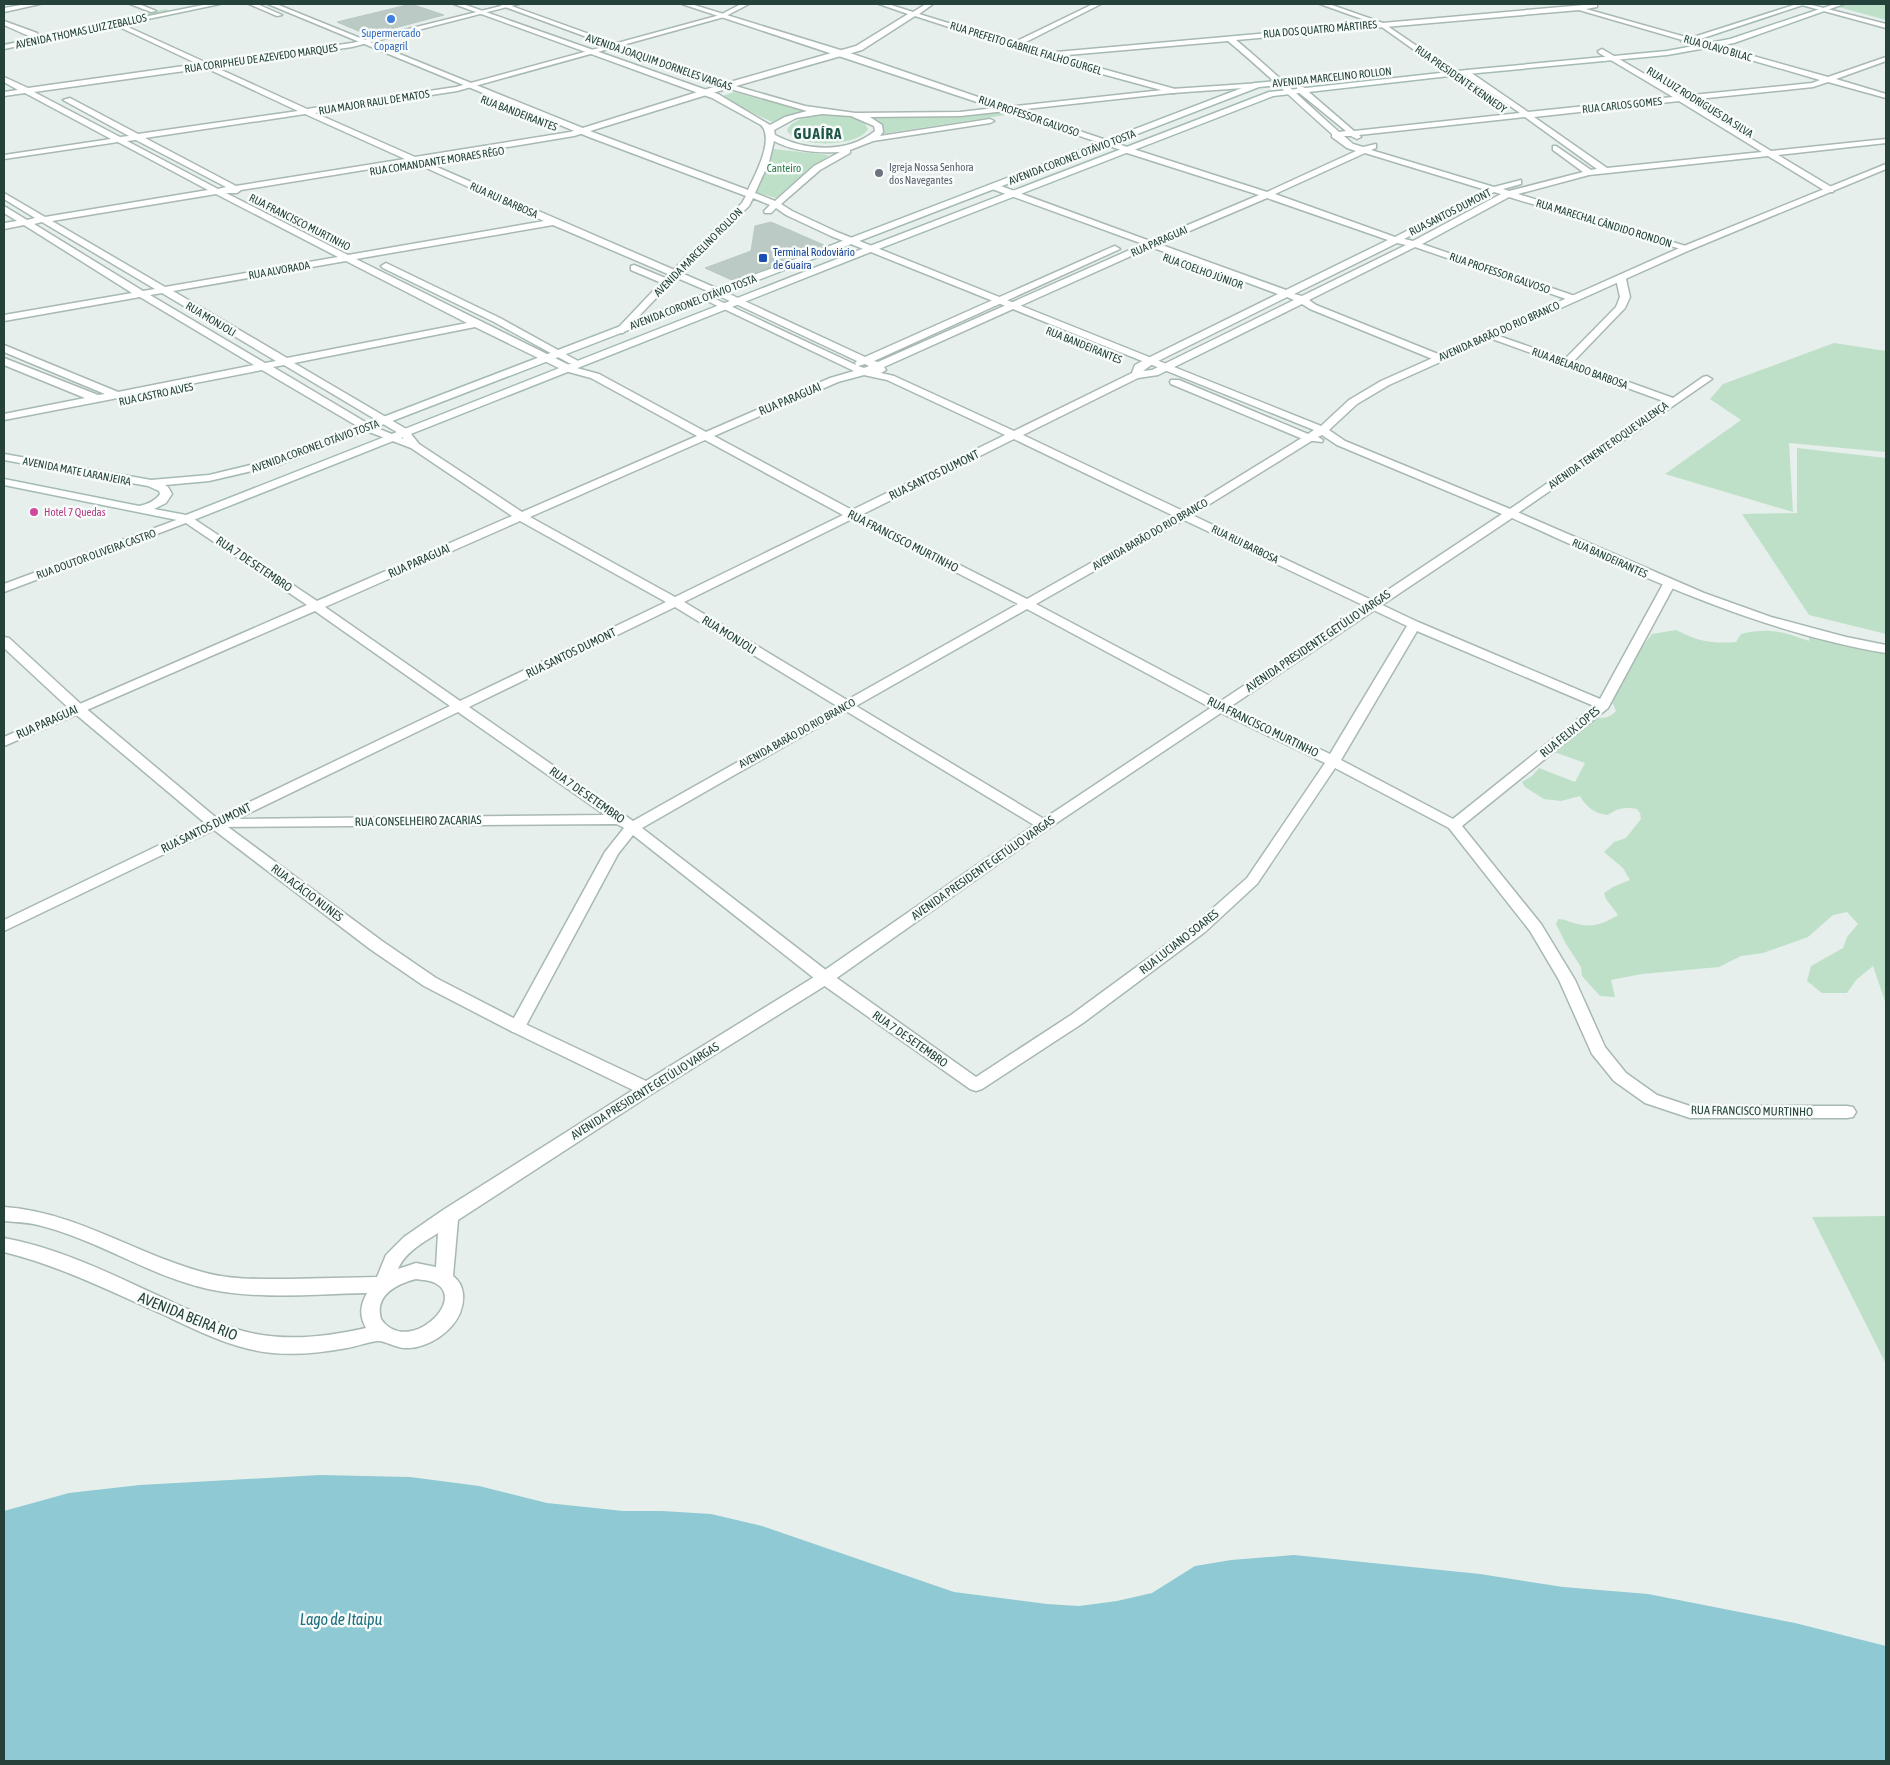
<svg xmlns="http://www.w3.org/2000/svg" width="1890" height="1765" font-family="'Asap Condensed',sans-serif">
	<rect width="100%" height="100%" fill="#e6efeb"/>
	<!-- green -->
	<path fill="#bfe0c8" d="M 1844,4 L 1886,4 L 1886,20 L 1835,6 Z
		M 166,9 L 169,11 L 4,46 L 4,43 Z
		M 734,92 L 804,111 L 772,122 L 720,97 Z
		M 999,110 L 1005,115 L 881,134 L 870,117 L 932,117 Z
		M 831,115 C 843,116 863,116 868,129 C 859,147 795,149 787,130 C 794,116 817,116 831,115 Z
		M 773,149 L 829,155 L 776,198 L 753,192 Z
		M 1834,343 L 1886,351 L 1886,452 L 1789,443 L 1793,512 L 1665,474 L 1741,420 L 1710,399 L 1723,384 Z
		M 1797,448 L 1886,458 L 1886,634 L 1809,615 L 1742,514 L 1797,513 Z
		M 1676,630 C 1698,641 1711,644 1736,642 L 1741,634 C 1768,627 1784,632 1809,641 L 1809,635 L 1886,652 L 1886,1004 L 1873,966 L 1856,980 L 1847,993 L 1822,993 L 1807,981 L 1811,966 L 1843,948 L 1847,937 L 1858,924 L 1847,912 L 1833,915 L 1808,937 L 1763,953 L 1741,956 L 1719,967 L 1642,974 L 1611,980 L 1615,997 L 1600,996 L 1582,976 L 1581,967 L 1566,944 L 1556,924 L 1558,919 C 1567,919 1570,923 1578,924 C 1593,928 1605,923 1618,915 L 1606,899 L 1604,893 L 1613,887 L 1630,880 L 1623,868 L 1604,852 L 1614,842 L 1626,838 L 1641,819 L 1640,813 L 1637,809 C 1625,807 1618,808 1608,815 C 1595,814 1586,807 1580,796 L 1561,801 L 1544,799 L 1525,787 L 1522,782 L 1532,776 L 1539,768 L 1575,782 L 1585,763 L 1551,751 L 1595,718 C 1604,718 1610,718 1616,711 L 1612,702 L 1614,691 L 1621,679 L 1628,672 L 1631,661 L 1652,634 Z
		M 1886,1216 L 1886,1364 L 1812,1217 Z"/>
	<!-- water -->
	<path fill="#8ec9d4" d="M 320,1475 L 410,1477 L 479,1486 L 547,1503 L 623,1511 L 662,1511 L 711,1514 L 762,1526 L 954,1592 L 1047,1604 L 1079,1606 L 1117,1601 L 1152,1593 L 1195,1566 L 1231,1560 L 1294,1555 L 1480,1574 L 1563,1587 L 1648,1594 L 1795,1623 L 1886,1646 L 1886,1761 L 4,1761 L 4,1511 L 69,1493 L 140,1485 Z"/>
	<!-- building -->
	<path fill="#bbcac4" stroke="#b8c9c2" d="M 411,4 L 444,15 L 368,35 L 337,22 Z
		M 771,222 L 824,245 L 734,281 L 705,268 L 751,251 L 755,226 Z"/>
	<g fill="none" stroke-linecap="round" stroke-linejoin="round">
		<!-- minor casing -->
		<g stroke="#a8b8b2" stroke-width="3">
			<path id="minor" d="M 27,4 L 40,4 L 4,12 L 4,8 Z
				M 130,4 L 139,4 L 156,11 L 151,12 Z
				M 509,4 L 519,4 L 352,47 L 215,67 L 307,109 L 456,87 L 720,15 L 741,4 L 749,4 L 724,17 L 457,91 L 315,113 L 415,157 L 570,132 L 723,84 L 856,46 L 908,14 L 879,4 L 888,4 L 913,12 L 926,4 L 933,4 L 919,14 L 1013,43 L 1093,4 L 1101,4 L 1020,45 L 1045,53 L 1595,4 L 1597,5 L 1597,7 L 1586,9 L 1828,77 L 1886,57 L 1886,61 L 1836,79 L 1886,94 L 1886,98 L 1828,82 L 1813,87 L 1688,100 L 1771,151 L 1886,139 L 1886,143 L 1778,155 L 1833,188 L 1833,192 L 1827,192 L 1768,156 L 1589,175 L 1518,194 L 1692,248 L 1687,251 L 1684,250 L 1509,197 L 1422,244 L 1575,296 L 1575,300 L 1569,300 L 1415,247 L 1309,300 L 1316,305 L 1443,356 L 1443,360 L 1435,360 L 1310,309 L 1302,304 L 1158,375 L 1138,378 L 1023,435 L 1183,511 L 1305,436 L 1313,436 L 1314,438 L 1313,440 L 1192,515 L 1418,622 L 1600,699 L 1663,584 L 1669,580 L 1673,581 L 1675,584 L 1608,708 L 1462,826 L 1541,924 L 1575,980 L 1605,1047 L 1626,1073 L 1657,1095 L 1690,1106 L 1847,1106 L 1853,1107 L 1856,1112 L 1853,1117 L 1847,1118 L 1690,1118 L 1645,1103 L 1614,1081 L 1592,1054 L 1559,980 L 1530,931 L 1449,828 L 1335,768 L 1257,884 L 1205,932 L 1083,1023 L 982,1089 L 976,1091 L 970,1089 L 819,982 L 633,835 L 618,854 L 523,1031 L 517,1033 L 511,1031 L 509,1027 L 605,852 L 624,828 L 617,824 L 210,827 L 208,824 L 210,821 L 450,706 L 315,611 L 4,746 L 4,737 L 307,605 L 183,521 L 181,519 L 183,517 L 191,517 L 317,601 L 512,516 L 411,448 L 364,430 L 262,370 L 4,420 L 4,414 L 85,398 L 4,365 L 4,358 L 98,395 L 105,394 L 4,352 L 4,345 L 118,392 L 254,365 L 140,297 L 4,321 L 4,315 L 132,293 L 24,225 L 4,229 L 4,223 L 17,221 L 4,213 L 4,206 L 27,220 L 35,218 L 4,199 L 4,193 L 45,217 L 208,190 L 118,142 L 4,159 L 4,155 L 111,139 L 25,93 L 4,96 L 4,92 L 18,90 L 4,82 L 4,77 L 28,88 L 198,64 L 115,25 L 113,24 L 117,22 L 207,63 L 352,43 ZM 1579,10 L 1820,80 L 1812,83 L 1682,96 L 1602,49 L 1598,51 L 1599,53 L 1673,97 L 1528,112 L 1467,70 L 1463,72 L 1464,74 L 1520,113 L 1354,131 L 1303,87 L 1297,87 L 1297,91 L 1346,131 L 1339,132 C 1304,101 1272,70 1236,40 ZM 915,16 L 1051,60 L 1172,93 L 1175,93 L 1175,89 L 1056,56 L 1228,41 C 1264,71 1297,103 1332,134 L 1332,137 L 1347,148 L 1356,151 L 1267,192 L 1130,148 L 1124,148 L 1124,152 L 1259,195 L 1150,241 L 998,185 L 992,185 L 992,189 L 1143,244 L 878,362 L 874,361 L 1120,249 L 1115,246 L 1112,247 L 865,357 L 723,291 L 423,161 L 574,136 L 729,88 L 862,50 ZM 206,68 L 298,111 L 138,134 L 70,98 L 63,100 L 129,136 L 120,137 L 34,92 ZM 1679,101 L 1762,152 L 1607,168 L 1534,117 ZM 305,114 L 405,159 L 236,186 L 145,138 ZM 1525,117 L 1597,169 L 1591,170 L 1556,146 L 1553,146 L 1553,150 L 1583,172 L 1509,191 L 1503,189 L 1521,184 L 1521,180 L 1494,187 L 1371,150 L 1376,148 L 1376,144 L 1363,147 L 1353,144 L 1344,136 L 1351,136 L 1357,139 L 1361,137 L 1359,135 ZM 136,140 L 226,187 L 218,189 L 127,141 ZM 1365,153 L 1486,190 L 1395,237 L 1275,194 ZM 413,162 L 544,221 L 348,255 L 226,193 L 237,193 L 241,190 ZM 1494,192 L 1501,194 L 1413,241 L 1404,239 ZM 216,194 L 338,257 L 165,287 L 52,221 ZM 1267,198 L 1388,240 L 1286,290 L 1159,244 ZM 42,222 L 155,289 L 143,291 L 34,224 ZM 553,225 L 717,295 L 857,361 L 855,363 L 856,365 L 709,296 L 706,295 L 701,298 L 854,371 L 830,378 L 706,432 L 599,374 L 573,367 L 356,259 ZM 1397,243 L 1406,245 L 1302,296 L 1294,294 ZM 1151,247 L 1278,294 L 1146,359 L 1135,365 L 1132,373 L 1014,431 L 894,376 L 881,373 L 886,370 L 884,367 ZM 346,261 L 467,323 L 287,358 L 173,291 ZM 162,293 L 276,361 L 265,363 L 150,295 ZM 1287,297 L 1294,300 L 1152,370 L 1143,371 L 1154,363 ZM 475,327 L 565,371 L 591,378 L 697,436 L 522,512 L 419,444 L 408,430 L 294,363 ZM 865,364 L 869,366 L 864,368 L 858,366 ZM 284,365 L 400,434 L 404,439 L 372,426 L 273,367 ZM 864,375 L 887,380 L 1005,435 L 852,510 L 714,436 L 838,382 ZM 1014,439 L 1174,516 L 1027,599 L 861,515 ZM 705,440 L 843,515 L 675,597 L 530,517 ZM 852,519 L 1018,604 L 847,700 L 684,602 ZM 1184,520 L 1407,626 L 1330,754 L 1225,704 L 1036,604 ZM 520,521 L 666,602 L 460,701 L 325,607 ZM 675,607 L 837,706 L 633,821 L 469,707 ZM 1027,609 L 1215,710 L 1325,763 L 1247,878 L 1195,924 L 1071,1015 L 976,1077 L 831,974 L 642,828 L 846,711 L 1039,828 L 1049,828 L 1051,825 L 1049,822 L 856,706 ZM 1417,631 L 1594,706 L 1453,819 L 1341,760 ZM 458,712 L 605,815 L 237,819 Z
				M 1798,4 L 1808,4 L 1886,24 L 1886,28 Z
				M 4,21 L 37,33 L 38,35 L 31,37 L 4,25 Z
				M 386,263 L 500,318 L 578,361 L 573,364 L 569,363 L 494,322 L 383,268 L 381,266 Z
				M 634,265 L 670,280 L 672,282 L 667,285 L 664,284 L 631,270 L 631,266 Z
				M 1621,276 L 1626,279 L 1630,297 L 1625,308 L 1573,362 L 1673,398 L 1703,377 L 1707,376 L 1712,379 L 1515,515 L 1507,515 L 1505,513 L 1507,511 L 1666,402 L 1484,336 L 1489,333 L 1493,334 L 1565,359 L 1616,307 L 1620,297 L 1616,279 Z"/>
		</g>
		<!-- tertiary casing -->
		<g stroke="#a8b8b2" stroke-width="3">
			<path id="tertiary" d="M 249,4 L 257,4 L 282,15 L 277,16 Z
				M 268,4 L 276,4 L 595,133 L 748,190 C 755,175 775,139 761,125 L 712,98 L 454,4 L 463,4 L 718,94 L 770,125 L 785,117 L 807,111 L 720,86 L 497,4 L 506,4 L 725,83 L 805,106 L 855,113 L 960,112 L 995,108 L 682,4 L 691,4 L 850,53 L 1007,107 L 1172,89 L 1261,83 L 1262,85 L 1258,87 L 1172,93 L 1017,110 L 1130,148 L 1130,152 L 1127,152 L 1006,111 L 960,116 L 870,117 L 882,125 L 883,132 L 880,136 L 990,119 L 994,121 L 990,123 L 873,141 L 850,150 L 850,153 L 820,170 L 781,204 L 792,211 L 837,232 L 1321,426 L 1349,400 L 1381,381 L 1684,246 L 1886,164 L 1886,169 L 1690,250 L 1389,385 L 1357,404 L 1329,430 L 1345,441 L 1515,511 L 1704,593 L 1771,617 L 1846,637 L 1886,645 L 1886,653 C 1754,631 1633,572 1512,518 L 1049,828 L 831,982 L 653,1093 L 458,1220 L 453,1276 C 465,1285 465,1300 460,1313 C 452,1332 429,1347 409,1348 C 398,1349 390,1343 380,1341 C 373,1340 355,1347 347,1348 C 315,1354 281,1357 249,1349 C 219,1342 190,1327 162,1314 C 110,1291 60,1266 4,1252 L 4,1238 C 64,1249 119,1278 174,1303 C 201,1315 228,1329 256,1334 C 293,1341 330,1336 366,1328 C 359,1315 360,1306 367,1293 C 315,1294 259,1300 208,1289 C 149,1276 97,1239 38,1225 C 27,1222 15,1222 4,1221 L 4,1207 C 77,1212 137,1255 206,1273 C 233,1280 262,1279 289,1279 C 319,1278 348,1278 377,1277 L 386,1255 L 404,1237 L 443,1210 L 633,1090 L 511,1031 L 424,986 L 370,949 L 214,830 L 4,931 L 4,920 L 205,823 L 73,712 L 4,648 L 4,637 L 9,638 L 83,706 L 220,821 L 382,941 L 436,978 L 523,1023 L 646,1081 L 819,974 L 1039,822 L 1502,514 L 1337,445 L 1322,435 L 1318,437 L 1323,440 L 1322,442 L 1305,440 L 1171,384 L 1170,382 L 1171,380 L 1179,380 L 1308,434 L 1314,430 L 831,236 L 786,215 L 776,208 L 771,213 L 765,213 L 764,211 L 770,205 L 753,198 L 749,206 L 677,276 L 623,333 L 617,333 L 617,329 L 671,272 L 742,203 L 746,196 L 589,137 ZM 822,114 L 851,116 L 874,126 L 875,131 C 847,154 805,151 775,135 L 774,130 L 796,118 ZM 774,141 C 794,152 818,153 840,152 L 814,166 L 775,201 L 755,193 L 769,162 ZM 438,1233 L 436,1267 L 416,1263 L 398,1269 C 405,1252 424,1242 438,1233 ZM 416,1279 C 422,1280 430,1280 435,1283 C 469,1300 407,1357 381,1319 C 374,1295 397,1284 416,1279 Z
				M 1320,4 L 1329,4 L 1383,23 L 1458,74 L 1451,76 L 1379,25 Z
				M 187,516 L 193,519 L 191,521 L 4,592 L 4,584 Z"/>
		</g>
		<!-- secondary casing -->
		<g stroke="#a4bbb3" stroke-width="3">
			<path id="secondary" d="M 208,4 L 220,4 L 4,49 L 4,45 Z
				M 1797,4 L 1806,4 L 1688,43 L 1681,41 Z
				M 1835,4 L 1844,4 L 1734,43 L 1667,55 L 1467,74 L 1273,96 L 863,255 L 191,521 L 187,522 L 4,485 L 4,479 L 139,506 C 148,504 155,501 160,494 L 159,491 L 148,486 L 4,460 L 4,454 L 151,480 L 209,475 L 271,460 L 1255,83 L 1290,80 L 1294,82 L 1290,84 L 1259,87 L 278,465 L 209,481 L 165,485 L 168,487 L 172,494 L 166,503 L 154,509 L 186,515 L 857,251 L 1269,92 L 1467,70 L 1667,51 L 1730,39 Z"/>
		</g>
		<!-- minor -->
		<use href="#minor" fill="#fff" fill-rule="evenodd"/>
		<!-- tertiary -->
		<use href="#tertiary" fill="#fff" fill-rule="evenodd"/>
		<!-- secondary -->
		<use href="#secondary" fill="#fff" fill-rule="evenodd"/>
	</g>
	<!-- markers -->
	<circle fill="#3f7fe0" stroke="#f7fbf9" stroke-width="2" cx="391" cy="19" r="5"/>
	<circle fill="#6b7280" stroke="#f7fbf9" stroke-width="2" cx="879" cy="173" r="5"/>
	<rect fill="#1a4fb4" stroke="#f7fbf9" stroke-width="2" x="758" y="253" width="10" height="10" rx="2.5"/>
	<circle fill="#d1479c" stroke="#f7fbf9" stroke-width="2" cx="34" cy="512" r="5"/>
	<g text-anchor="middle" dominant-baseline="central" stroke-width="5" stroke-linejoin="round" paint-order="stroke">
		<!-- far-street labels -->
		<g font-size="11" fill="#24423a" stroke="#f7fbf9">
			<text transform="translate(1320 29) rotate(-5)">RUA DOS QUATRO MÁRTIRES</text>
			<text transform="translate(81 31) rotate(-12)">AVENIDA THOMAS LUIZ ZEBALLOS</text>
			<text transform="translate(1026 48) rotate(17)">RUA PREFEITO GABRIEL FIALHO GURGEL</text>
			<text transform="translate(1718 48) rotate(16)">RUA OLAVO BILAC</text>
			<text transform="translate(261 58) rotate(-8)">RUA CORIPHEU DE AZEVEDO MARQUES</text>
			<text transform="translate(659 62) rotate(19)">AVENIDA JOAQUIM DORNELES VARGAS</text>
			<text transform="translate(1332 77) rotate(-6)">AVENIDA MARCELINO ROLLON</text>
			<text transform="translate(1461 79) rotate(35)">RUA PRESIDENTE KENNEDY</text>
			<text transform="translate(374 102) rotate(-9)">RUA MAJOR RAUL DE MATOS</text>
			<text transform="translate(1700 102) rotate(32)">RUA LUIZ RODRIGUES DA SILVA</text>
			<text transform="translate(1622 105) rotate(-6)">RUA CARLOS GOMES</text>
			<text transform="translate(519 113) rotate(21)">RUA BANDEIRANTES</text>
			<text transform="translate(1029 116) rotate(19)">RUA PROFESSOR GALVOSO</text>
			<text transform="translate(1072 157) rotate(-21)">AVENIDA CORONEL OTÁVIO TOSTA</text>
			<text transform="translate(437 161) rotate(-9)">RUA COMANDANTE MORAES RÊGO</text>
			<text transform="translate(504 200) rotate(24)">RUA RUI BARBOSA</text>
			<text transform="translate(1450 212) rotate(-27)">RUA SANTOS DUMONT</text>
			<text transform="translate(300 222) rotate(27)">RUA FRANCISCO MURTINHO</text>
			<text transform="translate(1604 223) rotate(17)">RUA MARECHAL CÂNDIDO RONDON</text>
			<text transform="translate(1159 241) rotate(-24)">RUA PARAGUAI</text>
			<text transform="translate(698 252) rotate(-45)">AVENIDA MARCELINO ROLLON</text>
			<text transform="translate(279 270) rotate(-10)">RUA ALVORADA</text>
			<text transform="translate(1203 271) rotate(20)">RUA COELHO JÚNIOR</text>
			<text transform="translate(1500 273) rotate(19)">RUA PROFESSOR GALVOSO</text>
			<text transform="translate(693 302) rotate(-21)">AVENIDA CORONEL OTÁVIO TOSTA</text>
			<text transform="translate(211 319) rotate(31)">RUA MONJOLI</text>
			<text transform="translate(1499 331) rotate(-24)">AVENIDA BARÃO DO RIO BRANCO</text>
			<text transform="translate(1084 345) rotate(22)">RUA BANDEIRANTES</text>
			<text transform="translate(1580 368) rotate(20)">RUA ABELARDO BARBOSA</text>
			<text transform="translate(156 394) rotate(-12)">RUA CASTRO ALVES</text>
			<text transform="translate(1608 445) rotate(-35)">AVENIDA TENENTE ROQUE VALENÇA</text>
			<text transform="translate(315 446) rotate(-20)">AVENIDA CORONEL OTÁVIO TOSTA</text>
			<text transform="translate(77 471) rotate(11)">AVENIDA MATE LARANJEIRA</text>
			<text transform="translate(1150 534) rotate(-30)">AVENIDA BARÃO DO RIO BRANCO</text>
			<text transform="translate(1245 544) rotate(26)">RUA RUI BARBOSA</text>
			<text transform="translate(96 554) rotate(-20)">RUA DOUTOR OLIVEIRA CASTRO</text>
			<text transform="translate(1610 558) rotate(24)">RUA BANDEIRANTES</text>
			<text transform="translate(797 733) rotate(-29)">AVENIDA BARÃO DO RIO BRANCO</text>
		</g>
		<!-- far-shop labels -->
		<g font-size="11" fill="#366cbe" stroke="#f7fbf9">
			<text x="391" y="33">Supermercado<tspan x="391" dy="13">Copagril</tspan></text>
		</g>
		<!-- far-worship labels -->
		<g font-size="11" fill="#5b616d" stroke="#f7fbf9" text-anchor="start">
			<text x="889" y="167">Igreja Nossa Senhora<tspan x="889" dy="13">dos Navegantes</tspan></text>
		</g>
		<!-- far-park labels -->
		<g font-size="11" fill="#2d7a4b" stroke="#f7fbf9">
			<text x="784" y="168">Canteiro</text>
		</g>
		<!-- far-transit labels -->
		<g font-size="11" fill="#164399" stroke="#f7fbf9" text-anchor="start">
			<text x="773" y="252">Terminal Rodoviário<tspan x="773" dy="13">de Guaíra</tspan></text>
		</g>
		<!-- far-hotel labels -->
		<g font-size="11" fill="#b23c85" stroke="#f7fbf9" text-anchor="start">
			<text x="44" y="512">Hotel 7 Quedas</text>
		</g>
		<!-- street labels -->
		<g font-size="12" fill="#24423a" stroke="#f7fbf9">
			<text transform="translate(790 399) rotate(-23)">RUA PARAGUAI</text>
			<text transform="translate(934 475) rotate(-26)">RUA SANTOS DUMONT</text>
			<text transform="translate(903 541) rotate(27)">RUA FRANCISCO MURTINHO</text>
			<text transform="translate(419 561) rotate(-24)">RUA PARAGUAI</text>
			<text transform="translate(254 564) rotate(34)">RUA 7 DE SETEMBRO</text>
			<text transform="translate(729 635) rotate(32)">RUA MONJOLI</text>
			<text transform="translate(1318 641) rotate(-34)">AVENIDA PRESIDENTE GETÚLIO VARGAS</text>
			<text transform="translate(571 653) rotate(-26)">RUA SANTOS DUMONT</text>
			<text transform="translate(47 722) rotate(-24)">RUA PARAGUAI</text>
			<text transform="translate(1263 727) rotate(26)">RUA FRANCISCO MURTINHO</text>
			<text transform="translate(1570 732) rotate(-39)">RUA FELIX LOPES</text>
			<text transform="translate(587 795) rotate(35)">RUA 7 DE SETEMBRO</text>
			<text transform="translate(418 821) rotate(-1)">RUA CONSELHEIRO ZACARIAS</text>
			<text transform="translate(206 828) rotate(-26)">RUA SANTOS DUMONT</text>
			<text transform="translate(983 868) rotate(-35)">AVENIDA PRESIDENTE GETÚLIO VARGAS</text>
			<text transform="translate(307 893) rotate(37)">RUA ACÁCIO NUNES</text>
			<text transform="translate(1179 942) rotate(-38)">RUA LUCIANO SOARES</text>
			<text transform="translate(910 1039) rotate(35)">RUA 7 DE SETEMBRO</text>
			<text transform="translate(645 1091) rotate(-32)">AVENIDA PRESIDENTE GETÚLIO VARGAS</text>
			<text transform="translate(1752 1111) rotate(1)">RUA FRANCISCO MURTINHO</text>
		</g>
		<!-- far-district labels -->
		<g font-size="15" font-weight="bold" letter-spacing="1" fill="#1f5548" stroke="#f7fbf9">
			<text x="818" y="133">GUAÍRA</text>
		</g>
		<!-- near-street labels -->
		<g font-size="15" fill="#24423a" stroke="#f7fbf9">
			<text transform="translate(188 1316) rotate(22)">AVENIDA BEIRA RIO</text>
		</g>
		<!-- near-water labels -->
		<g font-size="16" font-style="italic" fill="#1c6f80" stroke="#f7fbf9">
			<text x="341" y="1619">Lago de Itaipu</text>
		</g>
	</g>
	<!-- border -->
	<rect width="1890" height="1765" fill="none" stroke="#24423a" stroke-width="10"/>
</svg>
